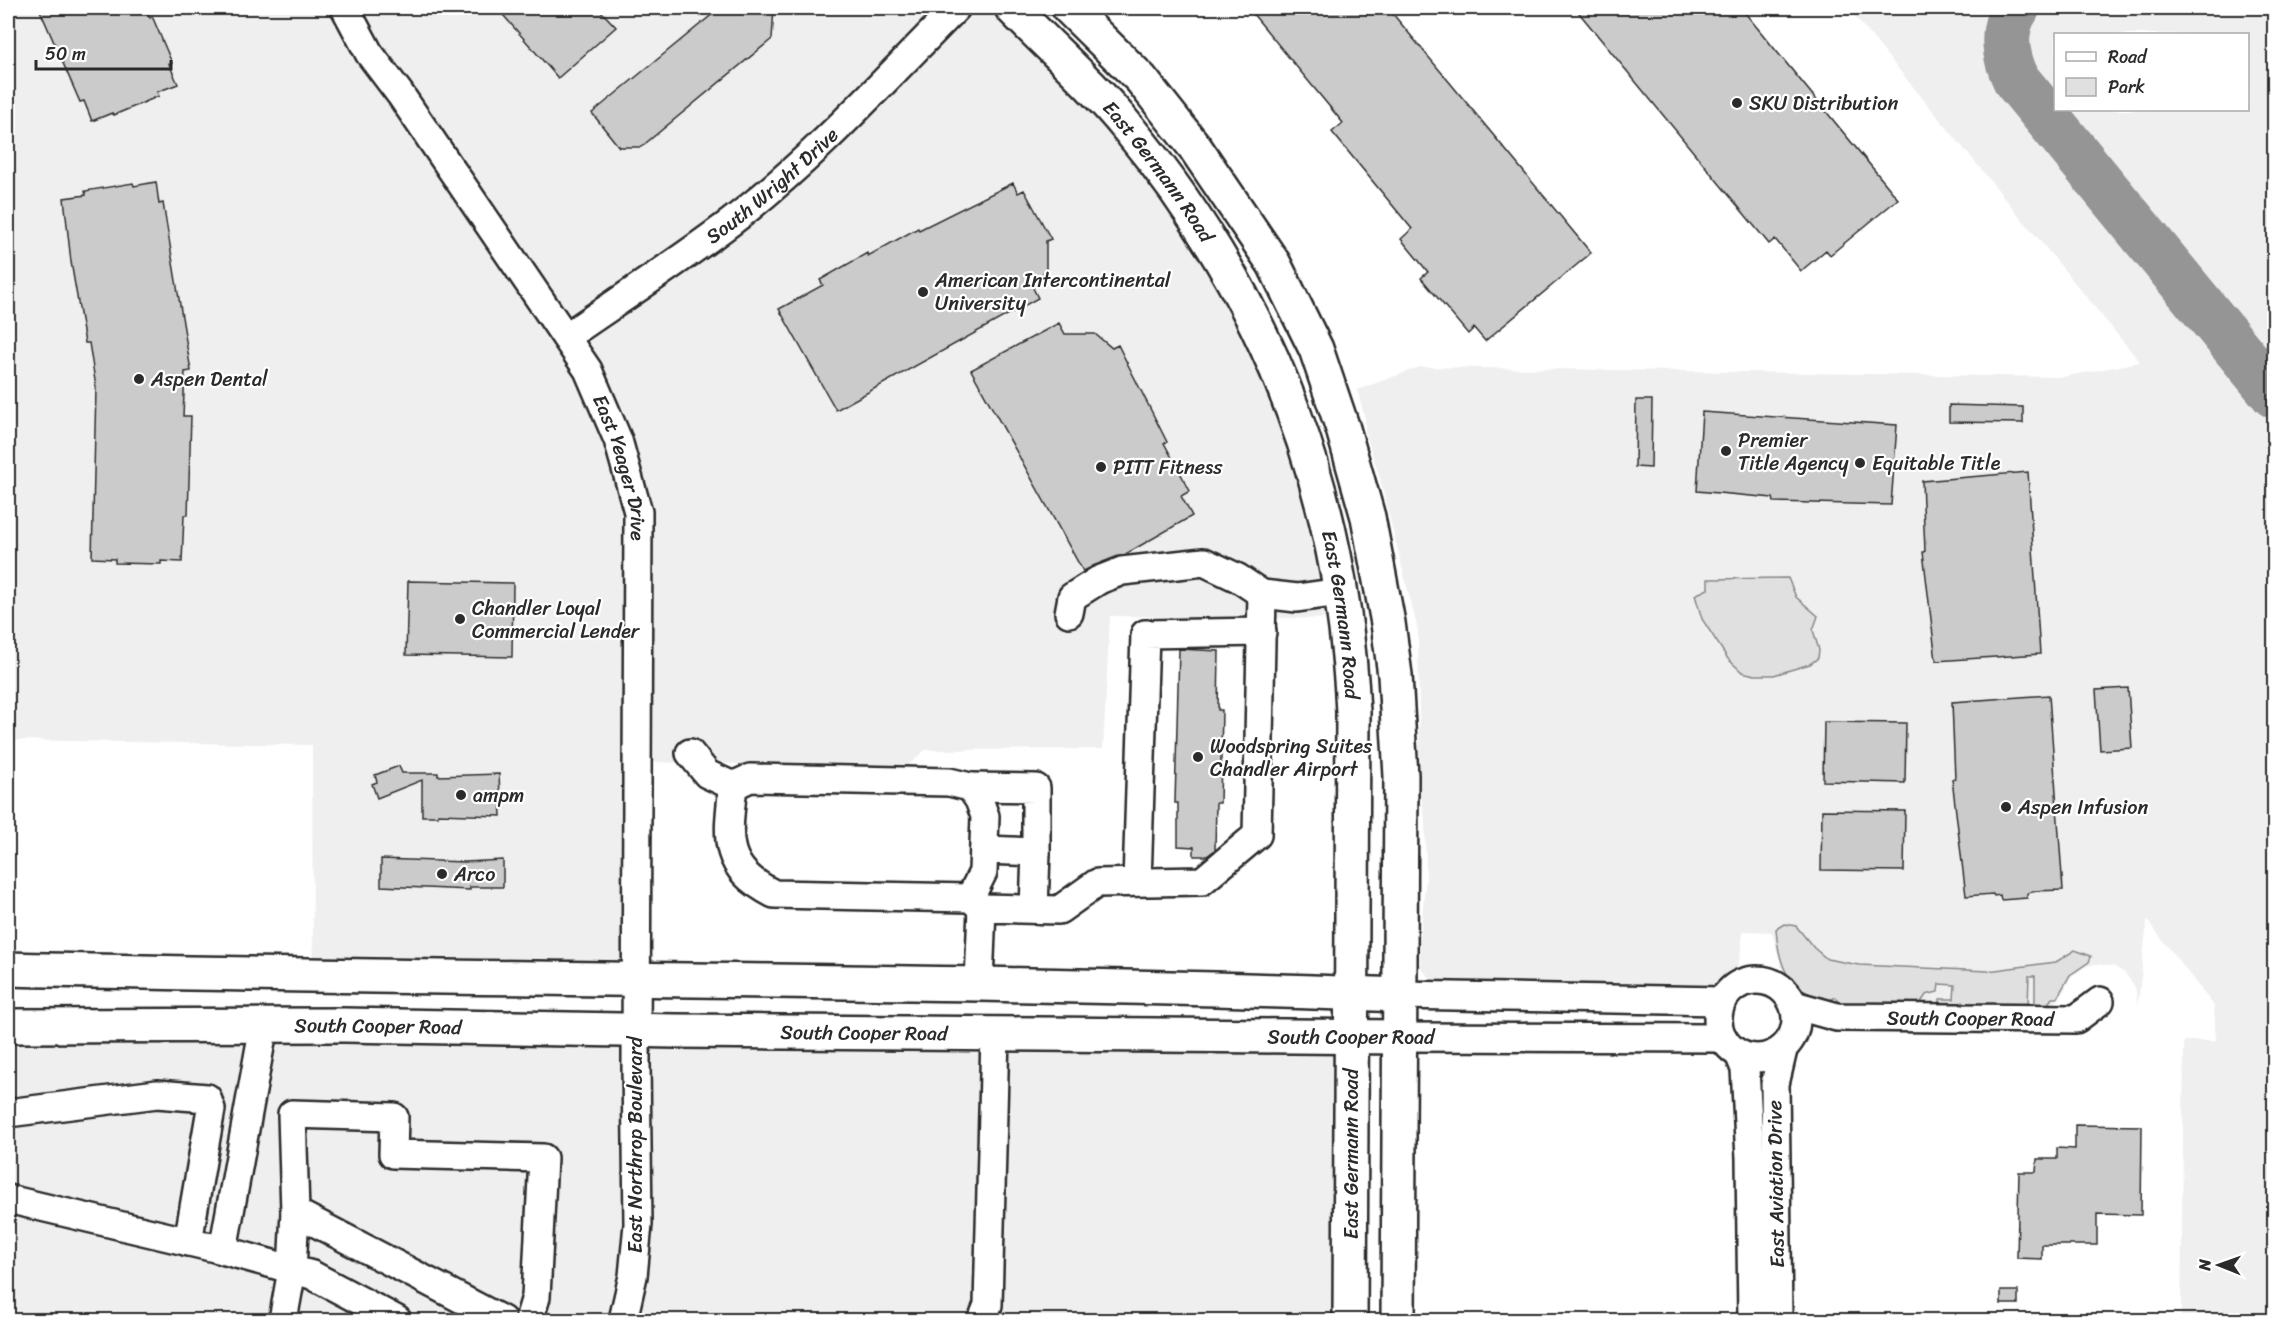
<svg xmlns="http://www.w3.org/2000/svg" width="2282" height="1328" font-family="Sriracha,sans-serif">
	<rect width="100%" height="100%" fill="#fff"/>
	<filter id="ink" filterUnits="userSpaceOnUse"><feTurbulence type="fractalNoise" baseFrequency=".0167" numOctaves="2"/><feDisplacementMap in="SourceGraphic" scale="12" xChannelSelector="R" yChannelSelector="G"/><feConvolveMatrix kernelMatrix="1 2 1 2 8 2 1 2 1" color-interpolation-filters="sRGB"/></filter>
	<g filter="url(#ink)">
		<!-- built -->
		<path fill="#efefef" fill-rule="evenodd" d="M 8,8 L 1012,8 L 1236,286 L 1345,619 L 1110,616 L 1103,749 L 925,750 L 907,767 L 639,762 L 637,979 L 313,976 L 312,745 L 8,740 Z
			M 1848,8 L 2274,8 L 2274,1320 L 2181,1320 L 2184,1041 L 2216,1041 L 2214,1006 L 2147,920 L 2138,1005 L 2135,987 L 2125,973 L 2113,966 L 2095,964 L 2086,966 L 2071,977 L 2060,998 L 2049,1007 L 1823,1004 L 1807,1000 L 1794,989 L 1783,973 L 1772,932 L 1742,931 L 1742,947 L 1737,969 L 1734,974 L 1716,988 L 1681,989 L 1661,984 L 1441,981 L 1430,978 L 1420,967 L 1420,940 L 1426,875 L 1425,819 L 1420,792 L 1418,631 L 1380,479 L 1365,431 L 1365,418 L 1357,390 L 1420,367 L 2063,377 L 2140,362 ZM 2056,34 L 2248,34 L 2248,110 L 2056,110 Z
			M 8,1026 L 1352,1038 L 1350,1320 L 8,1320 Z"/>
		<!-- green -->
		<path fill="#e0e0e0" stroke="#868686" stroke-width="1.5" d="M 1788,578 L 1796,597 L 1818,616 L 1813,630 L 1819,650 L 1818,658 L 1810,664 L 1774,675 L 1755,675 L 1742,672 L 1728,659 L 1702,619 L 1695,595 L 1708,589 L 1708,579 Z
			M 1784,924 L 1796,926 L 1814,948 L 1827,959 L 1859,965 L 1988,971 L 2056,962 L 2075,950 L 2091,956 L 2089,962 L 2070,975 L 2057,998 L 2052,998 L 2047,1005 L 2035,1004 L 2035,976 L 2029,976 L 2028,1004 L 2025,1006 L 1967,1005 L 1963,1001 L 1957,1005 L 1940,1004 L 1940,999 L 1954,999 L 1955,985 L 1939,984 L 1938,992 L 1926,995 L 1920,1004 L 1840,1003 L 1836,997 L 1830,1000 C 1789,992 1779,969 1776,929 Z"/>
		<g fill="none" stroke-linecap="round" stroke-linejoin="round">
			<!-- taxiway -->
			<path stroke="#959595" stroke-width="48" d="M 2016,8 C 2001,30 2005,57 2017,81 L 2274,394"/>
		</g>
		<!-- building -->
		<path fill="#cbcbcb" stroke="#2b2b2b" stroke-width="1.5" d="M 39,8 L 145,8 L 150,18 L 152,16 L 172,63 L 169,64 L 178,84 L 157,92 L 159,96 L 114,115 L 112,113 L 92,121 L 84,101 L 80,102 Z
			M 497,8 L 598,8 L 616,27 L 558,78 Z
			M 720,8 L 774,8 L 772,39 L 641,147 L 619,147 L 592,113 Z
			M 1248,8 L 1388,8 L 1591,253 L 1485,341 L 1474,328 L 1468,334 L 1421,278 L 1428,272 L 1401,239 L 1412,229 L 1332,132 L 1343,123 Z
			M 1575,8 L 1741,8 L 1898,199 L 1830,255 L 1826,250 L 1801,271 L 1775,239 L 1769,244 Z
			M 156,182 L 159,204 L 163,203 L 191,371 L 185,372 L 183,416 L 191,416 L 188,515 L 184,515 L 182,562 L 161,561 L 161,564 L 115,563 L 115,559 L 92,558 L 96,387 L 89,343 L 85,343 L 71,262 L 64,198 L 86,195 L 85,191 L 133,183 L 134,186 Z
			M 1013,183 L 1018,193 L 1024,190 L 1051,239 L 1046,241 L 1046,269 L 1033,288 L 1038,298 L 836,410 L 779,309 L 823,285 L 820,280 L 867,253 L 868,256 L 918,228 L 919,230 Z
			M 1059,323 L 1065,334 L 1095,334 L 1112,348 L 1118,345 L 1167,442 L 1164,443 L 1190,491 L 1181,496 L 1192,516 L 1124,555 L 1083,571 L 971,370 Z
			M 1636,400 L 1652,400 L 1651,468 L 1635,467 Z
			M 1949,405 L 2023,407 L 2023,423 L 1949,422 Z
			M 1702,412 L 1897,425 L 1891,505 L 1774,502 L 1773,498 L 1697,491 Z
			M 2028,472 L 2040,654 L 1936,661 L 1923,552 L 1925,551 L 1922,481 Z
			M 408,581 L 513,583 L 512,657 L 406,655 Z
			M 1179,649 L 1219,651 L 1218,710 L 1222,710 L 1220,803 L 1216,803 L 1215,850 L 1207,856 L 1194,856 L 1194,847 L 1178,846 L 1178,803 L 1175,803 Z
			M 2128,688 L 2132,748 L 2100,750 L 2096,690 Z
			M 2049,695 L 2063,890 L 2033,891 L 2027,894 L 2027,898 L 2001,900 L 2000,895 L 1994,896 L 1993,894 L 1966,896 L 1952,779 L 1955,779 L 1952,702 Z
			M 1824,722 L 1906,723 L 1905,783 L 1823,781 Z
			M 399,766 L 402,773 L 438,773 L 438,776 L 499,774 L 501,816 L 438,814 L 438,816 L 422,816 L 422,780 L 377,798 L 372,784 L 377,782 L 375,775 Z
			M 1822,810 L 1905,811 L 1904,871 L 1821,870 Z
			M 381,859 L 465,862 L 503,860 L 503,887 L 470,887 L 470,890 L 381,886 Z
			M 2075,1125 L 2142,1126 L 2141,1215 L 2097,1214 L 2097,1245 L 2042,1245 L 2042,1259 L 2017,1258 L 2019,1172 L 2036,1172 L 2037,1159 L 2057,1159 L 2057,1148 L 2075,1149 Z
			M 2001,1291 L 2018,1291 L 2018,1304 L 2001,1304 Z"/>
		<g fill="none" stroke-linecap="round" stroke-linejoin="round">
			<!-- minor casing -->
			<g stroke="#2b2b2b" stroke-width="32">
				<g id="minor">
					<path id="s1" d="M 345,8 L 369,53 L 400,94 L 588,370 L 618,440 L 638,512 L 636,1064 L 638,1224 L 633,1276 L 623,1320"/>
					<path id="s2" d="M 566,337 C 621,299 678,262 731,222 C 813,159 884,81 956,8"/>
					<path d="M 1069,613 L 1072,597 L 1099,580 L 1122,571 L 1204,562 L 1238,578 L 1262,594 L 1297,598 L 1340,592"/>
					<path d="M 690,753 L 707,774 L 733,786 C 727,840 722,867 774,894 L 970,898 L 982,908"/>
					<path d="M 733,786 L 750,778 L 949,782 L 970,787 L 979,800 L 985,816 L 983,872 L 970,898"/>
					<path d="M 970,787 L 1036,788 L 1036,852"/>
					<path d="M 984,850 L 1036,852 L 1034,909"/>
					<path d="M 1137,882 L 1145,634 L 1262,632"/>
					<circle cx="1757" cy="1019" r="39"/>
					<path d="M 979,983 L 982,908 L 1059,910 L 1097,883 L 1202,881 L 1257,835 L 1262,594"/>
					<path d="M 1401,995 L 1722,1001"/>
					<path id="s3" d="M 1794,1005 L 1837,1017 L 2076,1019 L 2100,1001"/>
					<path d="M 1401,1037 L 1723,1038"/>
					<path d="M 1739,1054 L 1745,1069 L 1750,1158 L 1752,1320"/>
					<path d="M 8,1113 L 157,1094 L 207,1098 L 211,1109 L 188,1242"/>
					<path d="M 8,1199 L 215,1248 L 312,1275 L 397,1320"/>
					<path d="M 223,1250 L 264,1025"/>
					<path d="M 283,1320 L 292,1270 L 295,1212"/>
					<path d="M 502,1320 L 295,1212 L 292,1114 L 394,1117 L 393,1154 L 543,1158 L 536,1297 L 529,1320"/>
					<path d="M 982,1320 L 988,1305 L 995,1035"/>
					<path d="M 1778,1320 L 1775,1084 L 1783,1050"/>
				</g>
			</g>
			<!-- major casing -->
			<g stroke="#2b2b2b" stroke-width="38">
				<g id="major">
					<path id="s4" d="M 1012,8 C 1050,47 1093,85 1128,128 C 1268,297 1343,493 1353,712 L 1350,1320"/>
					<path d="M 1069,8 L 1141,79 L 1194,146 L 1274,264 L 1316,349 L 1343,429 L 1368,517 L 1388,623 L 1395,675 L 1401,776 L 1398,1320"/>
					<path d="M 8,969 C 472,981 937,978 1401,995"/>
					<path id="s5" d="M 8,1026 L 344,1025 L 675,1031 L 1401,1037"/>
				</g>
			</g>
			<!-- minor -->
			<use href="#minor" stroke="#fff" stroke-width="27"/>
			<!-- major -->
			<use href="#major" stroke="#fff" stroke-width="33"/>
		</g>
	</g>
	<!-- markers -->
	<g fill="#2b2b2b" stroke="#fff" stroke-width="2">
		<circle cx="1737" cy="103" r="6"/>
		<circle cx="923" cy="292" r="6"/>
		<circle cx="139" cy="379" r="6"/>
		<circle cx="1726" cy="451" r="6"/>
		<circle cx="1860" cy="463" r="6"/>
		<circle cx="1101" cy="467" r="6"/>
		<circle cx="460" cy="619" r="6"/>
		<circle cx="1198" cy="757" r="6"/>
		<circle cx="461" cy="795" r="6"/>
		<circle cx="2006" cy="807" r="6"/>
		<circle cx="442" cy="874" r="6"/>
	</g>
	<g text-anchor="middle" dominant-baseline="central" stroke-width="4.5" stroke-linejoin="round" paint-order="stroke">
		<!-- poi labels -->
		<g font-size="20" fill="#2b2b2b" stroke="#fff" text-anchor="start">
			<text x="1749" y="103">SKU Distribution</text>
			<text x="935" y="280">American Intercontinental<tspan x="935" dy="23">University</tspan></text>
			<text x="151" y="379">Aspen Dental</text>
			<text x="1738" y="440">Premier<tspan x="1738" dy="23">Title Agency</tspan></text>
			<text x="1872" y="463">Equitable Title</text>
			<text x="1113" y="467">PITT Fitness</text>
			<text x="472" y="608">Chandler Loyal<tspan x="472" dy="23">Commercial Lender</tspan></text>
			<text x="1210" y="746">Woodspring Suites<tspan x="1210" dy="23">Chandler Airport</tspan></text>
			<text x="473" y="795">ampm</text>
			<text x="2018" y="807">Aspen Infusion</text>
			<text x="454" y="874">Arco</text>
		</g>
		<!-- street labels -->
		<g font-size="20" fill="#2b2b2b" stroke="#fff">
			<text stroke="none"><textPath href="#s4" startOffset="220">East Germann Road</textPath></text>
			<text stroke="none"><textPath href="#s2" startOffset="256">South Wright Drive</textPath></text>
			<text stroke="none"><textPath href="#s1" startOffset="540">East Yeager Drive</textPath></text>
			<text stroke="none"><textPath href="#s4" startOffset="706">East Germann Road</textPath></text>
			<text stroke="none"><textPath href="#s3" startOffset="178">South Cooper Road</textPath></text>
			<text stroke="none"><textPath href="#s5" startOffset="370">South Cooper Road</textPath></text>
			<text stroke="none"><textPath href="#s5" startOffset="856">South Cooper Road</textPath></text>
			<text x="1351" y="1037">South Cooper Road</text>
			<text transform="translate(635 1145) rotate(-90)">East Northrop Boulevard</text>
			<text transform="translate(1351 1154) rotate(-90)">East Germann Road</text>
			<text transform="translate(1776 1184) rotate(-91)">East Aviation Drive</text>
		</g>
	</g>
	<!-- margin -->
	<rect width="2282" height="1328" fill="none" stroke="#fff" stroke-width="30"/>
	<rect x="15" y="15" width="2252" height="1298" fill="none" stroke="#2b2b2b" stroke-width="2" filter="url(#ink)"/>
	<!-- legend -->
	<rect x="2054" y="33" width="195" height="78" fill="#ffffff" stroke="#aaaaaa" stroke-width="1.5"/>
	<rect x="2066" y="52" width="30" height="9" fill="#ffffff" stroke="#aaaaaa" stroke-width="1.5"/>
	<text x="2108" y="63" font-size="18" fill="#2b2b2b">Road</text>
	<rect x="2066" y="78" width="30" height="18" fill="#e0e0e0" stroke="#aaaaaa" stroke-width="1.5"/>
	<text x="2108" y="93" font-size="18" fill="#2b2b2b">Park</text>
	<!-- north arrow -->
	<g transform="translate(2219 1265) rotate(271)" stroke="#ffffff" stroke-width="4.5" paint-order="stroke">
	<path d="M0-4.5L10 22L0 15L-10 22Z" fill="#2b2b2b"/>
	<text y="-9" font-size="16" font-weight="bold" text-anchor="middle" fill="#2b2b2b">N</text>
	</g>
	<!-- scale -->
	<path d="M36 60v9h135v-9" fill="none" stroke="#2b2b2b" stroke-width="3"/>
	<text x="45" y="60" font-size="18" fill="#2b2b2b" stroke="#ffffff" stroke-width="4.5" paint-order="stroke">50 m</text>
</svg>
